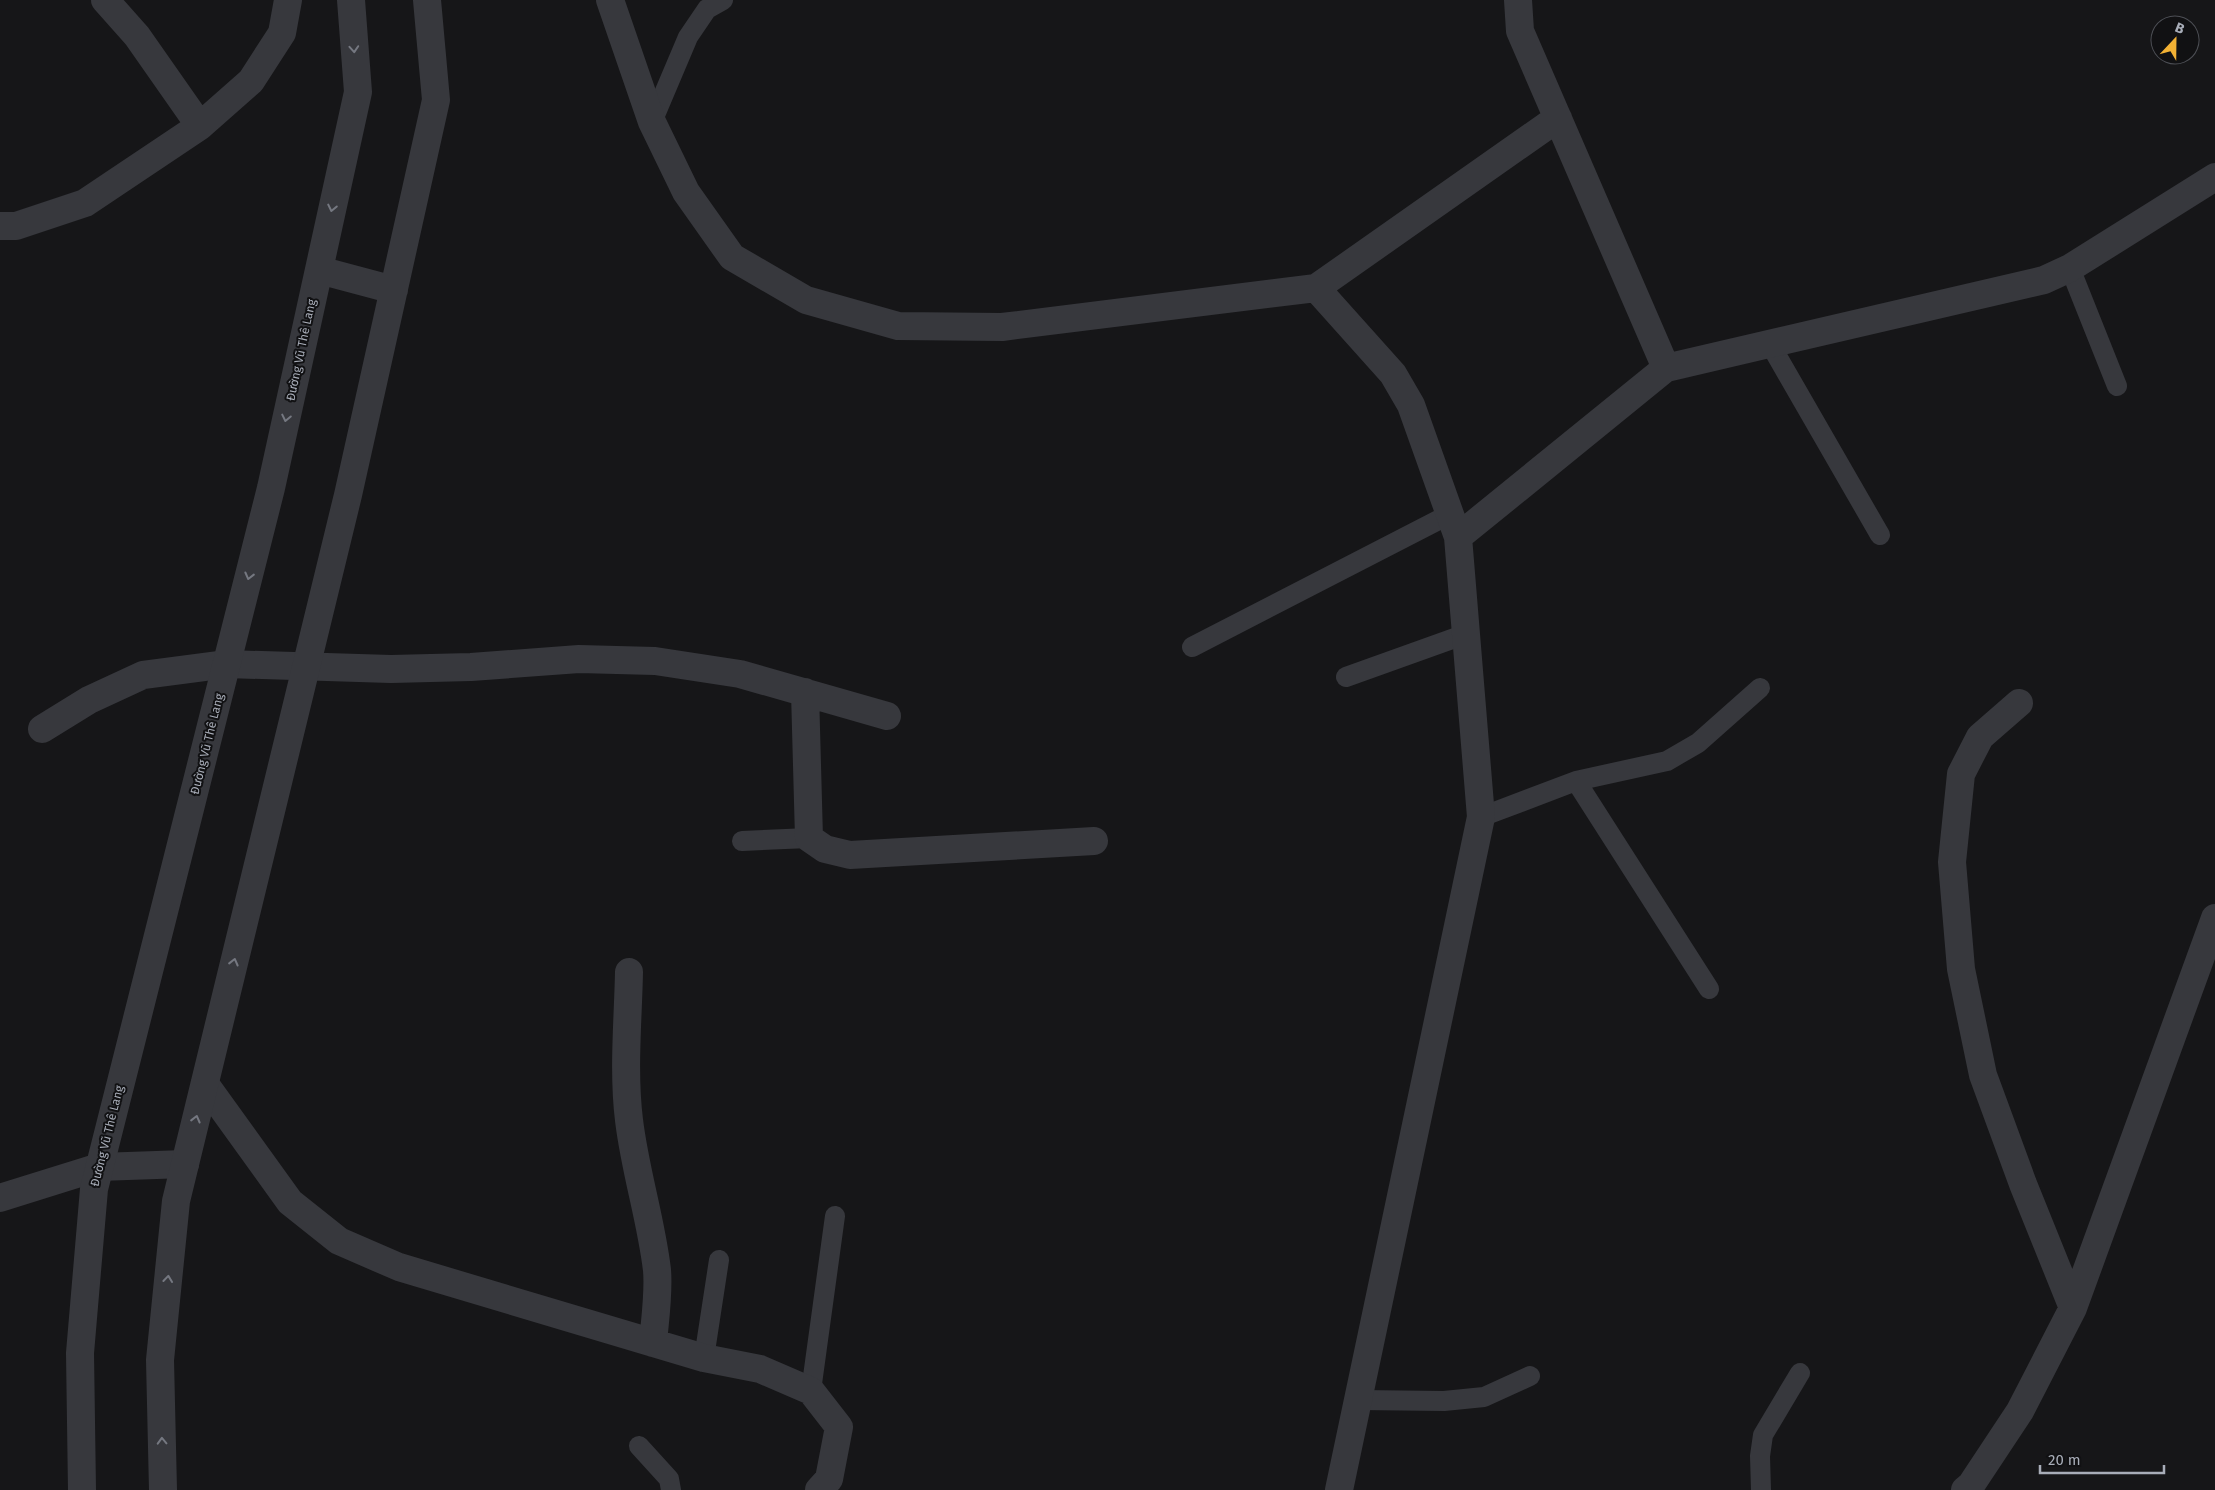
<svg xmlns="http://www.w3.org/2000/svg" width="2215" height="1490" font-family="'Fira Sans',sans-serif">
	<rect width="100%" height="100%" fill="#161618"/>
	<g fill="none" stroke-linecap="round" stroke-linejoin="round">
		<!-- service -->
		<path stroke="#37383d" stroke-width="20" d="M 652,122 L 688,37 L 707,9 L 723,0
			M 2070,268 L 2117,386
			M 1770,344 L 1880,535
			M 1192,647 L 1450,514
			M 1346,677 L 1466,634
			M 1576,781 L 1709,989
			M 1481,817 L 1576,781 L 1667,761 L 1698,743 L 1760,688
			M 742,841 L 809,838
			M 704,1358 L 719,1260
			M 811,1391 L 835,1216
			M 1358,1400 L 1444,1401 L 1484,1397 L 1530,1376
			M 639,1446 L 669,1479 L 671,1490
			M 1761,1490 L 1760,1456 L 1763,1435 L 1800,1373"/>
		<!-- minor -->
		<path stroke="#37383d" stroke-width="28" d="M 105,0 L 137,36 L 200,126
			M 610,0 L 652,122 L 686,192 L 732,257 L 806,300 L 898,326 L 1002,327 L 1316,288 L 1558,118
			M 1518,0 L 1520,31 L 1666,368
			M 0,226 L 16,226 L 85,203 L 200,126 L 251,81 L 282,33 L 288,0
			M 1316,288 L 1393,374 L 1411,405 L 1458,537 L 1481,817 L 1339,1490
			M 1458,537 L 1666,368 L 2044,280 L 2070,268 L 2215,177
			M 805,692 L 809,838 L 825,849 L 850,855 L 1094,841
			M 2019,703 L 1980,737 L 1961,774 L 1952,862 L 1961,969 L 1983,1075 L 2023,1184 L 2073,1308
			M 42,729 L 89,700 L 143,675 L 227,664 L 391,669 L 471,667 L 579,659 L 655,661 L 740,674 L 887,716
			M 629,972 C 628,1021 623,1071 629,1120 C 635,1171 651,1219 657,1270 C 659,1293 655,1319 653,1343
			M 205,1084 L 290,1202 L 339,1241 L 399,1267 L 704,1358 L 760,1369 L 811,1391 L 839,1427 L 829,1479 L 819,1490
			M 0,1198 L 99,1167 L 185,1164
			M 1965,1490 L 1971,1485 L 2020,1411 L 2073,1308 L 2215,918"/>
		<!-- tertiary -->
		<path stroke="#37383d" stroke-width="28" d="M 319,270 L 394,290
			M 82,1490 L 80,1353 L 94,1189 L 271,488 L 358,92 L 351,0
			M 163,1490 L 160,1360 L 176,1201 L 348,495 L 436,100 L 427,0"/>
	</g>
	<!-- one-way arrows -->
	<defs><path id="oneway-chevron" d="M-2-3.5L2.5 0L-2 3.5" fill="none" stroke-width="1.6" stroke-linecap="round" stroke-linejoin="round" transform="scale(1.25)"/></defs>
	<g stroke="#757881">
		<use href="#oneway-chevron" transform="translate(354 49) rotate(86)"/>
		<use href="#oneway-chevron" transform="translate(332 208) rotate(102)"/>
		<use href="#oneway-chevron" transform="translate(286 418) rotate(102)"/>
		<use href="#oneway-chevron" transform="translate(249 576) rotate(104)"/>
		<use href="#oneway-chevron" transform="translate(234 962) rotate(-76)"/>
		<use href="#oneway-chevron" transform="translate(196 1119) rotate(-76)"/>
		<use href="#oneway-chevron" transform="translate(168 1279) rotate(-84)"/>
		<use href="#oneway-chevron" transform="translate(162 1441) rotate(-92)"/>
	</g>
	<g text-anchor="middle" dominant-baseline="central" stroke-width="4" stroke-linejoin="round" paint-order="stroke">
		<!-- street labels -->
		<g font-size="12" fill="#a8adb8" stroke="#111113">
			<text transform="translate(301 350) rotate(-78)">Đường Vũ Thê Lang</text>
			<text transform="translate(207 744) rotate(-76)">Đường Vũ Thê Lang</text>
			<text transform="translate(107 1136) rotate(-76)">Đường Vũ Thê Lang</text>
		</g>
	</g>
	<!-- north arrow -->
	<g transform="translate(2175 40) rotate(22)"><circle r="24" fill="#111113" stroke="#4d4f55"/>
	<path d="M0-4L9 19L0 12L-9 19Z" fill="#f2b134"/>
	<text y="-8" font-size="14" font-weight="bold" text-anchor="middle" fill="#a8adb8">B</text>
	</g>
	<!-- scale -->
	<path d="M2040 1465v8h124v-8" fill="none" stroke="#a8adb8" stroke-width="2.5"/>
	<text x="2048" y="1465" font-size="15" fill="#a8adb8" stroke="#111113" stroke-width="4" paint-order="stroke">20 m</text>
</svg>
